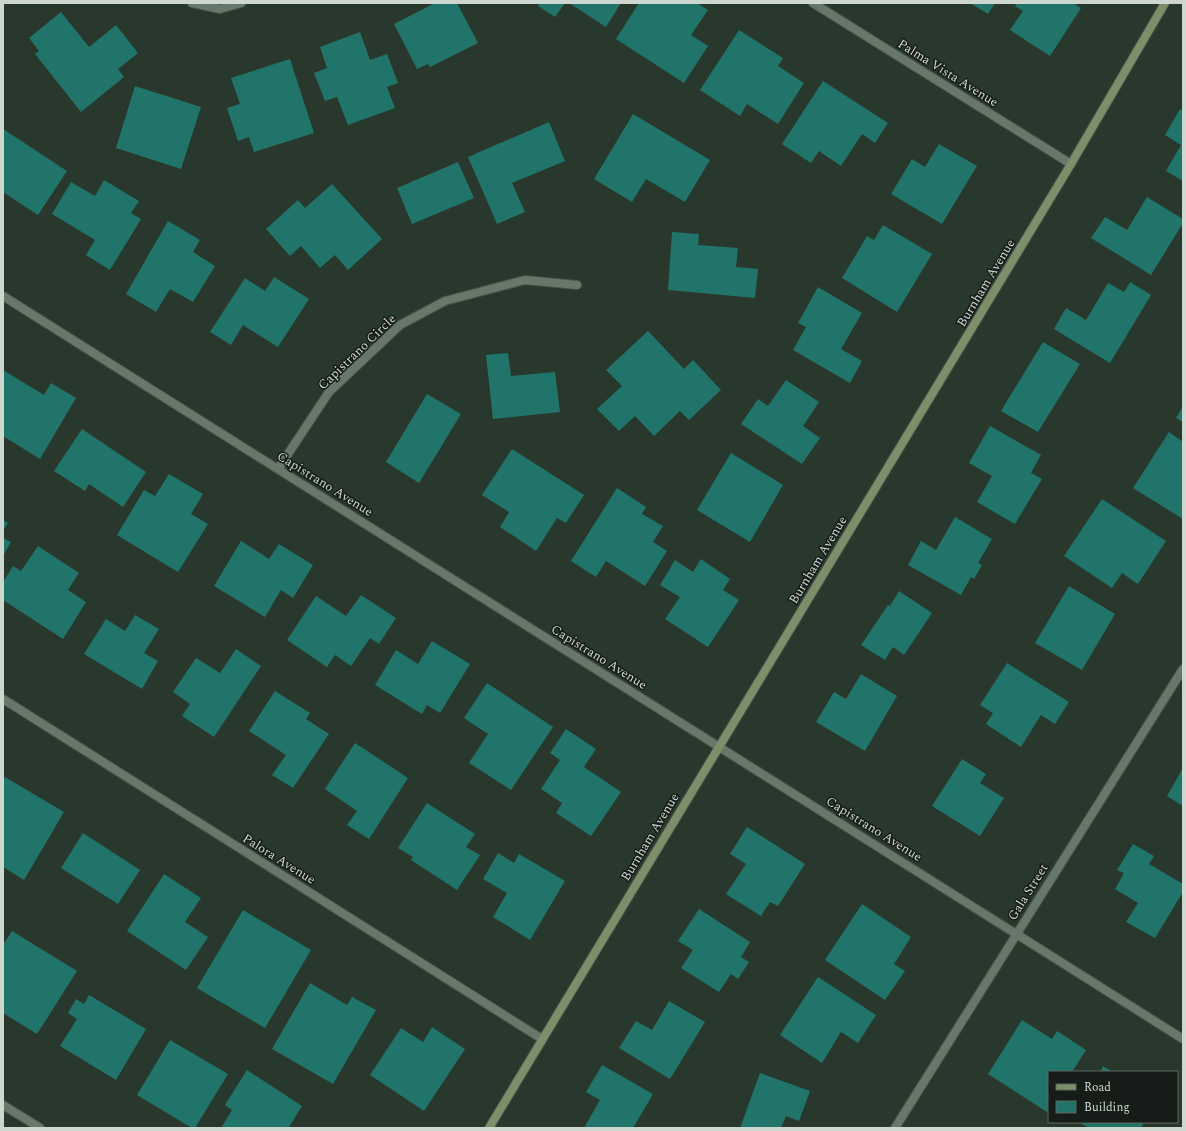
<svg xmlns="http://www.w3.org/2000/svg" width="1186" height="1131" font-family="Spectral,serif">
	<rect width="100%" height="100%" fill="#29382c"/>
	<!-- building -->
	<path fill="#217469" d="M 435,3 L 457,3 L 478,43 L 430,67 L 428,64 L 417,69 L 394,24 Z
		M 540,3 L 565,3 L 555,17 L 538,6 Z
		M 569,3 L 621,3 L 606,27 Z
		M 639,3 L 697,3 L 708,10 L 691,35 L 708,46 L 684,83 L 616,39 Z
		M 970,3 L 995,3 L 988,14 Z
		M 1017,3 L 1073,3 L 1081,8 L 1050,56 L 1010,30 L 1023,11 L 1015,6 Z
		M 61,12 L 89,47 L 116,25 L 138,53 L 118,69 L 124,77 L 81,112 L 35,54 L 39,51 L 29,38 Z
		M 739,30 L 783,58 L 778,66 L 804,83 L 778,124 L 747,104 L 740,116 L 700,90 Z
		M 360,32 L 370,60 L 387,54 L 398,83 L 387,87 L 395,108 L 348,125 L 337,97 L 325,101 L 314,73 L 327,68 L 320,47 Z
		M 290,59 L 314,133 L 254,152 L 249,137 L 238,141 L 227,108 L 240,104 L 231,78 Z
		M 823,81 L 888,123 L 875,143 L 862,134 L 841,166 L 819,151 L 811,163 L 782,144 Z
		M 135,86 L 201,107 L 181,169 L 116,148 Z
		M 1180,109 L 1183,111 L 1183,181 L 1166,171 L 1181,145 L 1165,135 Z
		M 633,114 L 710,160 L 685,202 L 646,179 L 632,202 L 594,179 Z
		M 549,122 L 565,161 L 512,183 L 525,212 L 497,224 L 468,157 Z
		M 3,129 L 67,171 L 38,215 L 3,192 Z
		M 939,144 L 977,166 L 942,224 L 891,194 L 912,159 L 925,167 Z
		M 458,162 L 474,198 L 412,224 L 397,188 Z
		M 104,180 L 139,201 L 131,213 L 141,219 L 110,270 L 86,255 L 95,240 L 52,214 L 71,182 L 95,196 Z
		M 332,184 L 382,239 L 348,270 L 335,255 L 320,268 L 301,246 L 290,256 L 266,229 L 298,200 L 305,208 Z
		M 1147,197 L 1183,219 L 1183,223 L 1151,275 L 1091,238 L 1105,217 L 1127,230 Z
		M 168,221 L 200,240 L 193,252 L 215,266 L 193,302 L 170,289 L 156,312 L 126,294 Z
		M 883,225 L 932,254 L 897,312 L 842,278 L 867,236 L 874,240 Z
		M 672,232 L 699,234 L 698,245 L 738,248 L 736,267 L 758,269 L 755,298 L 668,290 Z
		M 274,277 L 309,299 L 278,347 L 243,325 L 231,345 L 210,332 L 245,278 L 265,291 Z
		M 1130,282 L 1151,295 L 1110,363 L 1054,329 L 1066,308 L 1086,320 L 1108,283 L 1124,292 Z
		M 818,287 L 862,313 L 841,349 L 862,361 L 850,383 L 793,350 L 806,327 L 798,323 Z
		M 648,331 L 684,369 L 693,360 L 721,390 L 689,420 L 680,411 L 654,436 L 635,416 L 619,431 L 597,409 L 622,386 L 606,370 Z
		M 1043,342 L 1080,364 L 1038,432 L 1001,411 Z
		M 508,353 L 511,376 L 555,372 L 560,412 L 493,419 L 486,355 Z
		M 3,370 L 44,395 L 51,383 L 76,398 L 40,459 L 3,436 Z
		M 786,380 L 819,402 L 803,426 L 820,438 L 802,464 L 741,424 L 758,399 L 768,406 Z
		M 427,394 L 461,414 L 419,483 L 386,462 Z
		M 1183,406 L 1183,422 L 1176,418 Z
		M 990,426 L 1041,455 L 1031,473 L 1042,479 L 1015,524 L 977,502 L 992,476 L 969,463 Z
		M 82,429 L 146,472 L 123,507 L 89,484 L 85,491 L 54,471 Z
		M 1169,432 L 1183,442 L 1183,519 L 1133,488 Z
		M 512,449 L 584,495 L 566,523 L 557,518 L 536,551 L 500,527 L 509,512 L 482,495 Z
		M 731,453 L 783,485 L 750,542 L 697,510 Z
		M 169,474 L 203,494 L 191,514 L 208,524 L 178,572 L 117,535 L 144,490 L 155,496 Z
		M 617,488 L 646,507 L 642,514 L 663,526 L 653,542 L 667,551 L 645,586 L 606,561 L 596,577 L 571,561 Z
		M 1102,499 L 1166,541 L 1138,584 L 1122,573 L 1112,588 L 1064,556 Z
		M 955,517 L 992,539 L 978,563 L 982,565 L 974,579 L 971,577 L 961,595 L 908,565 L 921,541 L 936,550 Z
		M 3,520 L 8,523 L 3,531 Z
		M 3,538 L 11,542 L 3,556 Z
		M 241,541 L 269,559 L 279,544 L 313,565 L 293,598 L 281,590 L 265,617 L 214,586 Z
		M 38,546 L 79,573 L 68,590 L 86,602 L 63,639 L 3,600 L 3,582 L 13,566 L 21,571 Z
		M 701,559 L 730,579 L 723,590 L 739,600 L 708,647 L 665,619 L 680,597 L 660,585 L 675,560 L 693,572 Z
		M 1069,586 L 1115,614 L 1082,670 L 1035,643 Z
		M 899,591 L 932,613 L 904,655 L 893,647 L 885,660 L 861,645 L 888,605 L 890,606 Z
		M 361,595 L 396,618 L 379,644 L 370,638 L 351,666 L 335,655 L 327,667 L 287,640 L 316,596 L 346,616 Z
		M 135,615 L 159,629 L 144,653 L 158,661 L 142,689 L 84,654 L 106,619 L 125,631 Z
		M 432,641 L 470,664 L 440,713 L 427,705 L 422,714 L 375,685 L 396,650 L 418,664 Z
		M 236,649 L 261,666 L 214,737 L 182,716 L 190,704 L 173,692 L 196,658 L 220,673 Z
		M 1007,663 L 1069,702 L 1055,724 L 1041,715 L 1021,747 L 986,724 L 993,713 L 980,705 Z
		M 861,674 L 897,696 L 865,751 L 816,722 L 834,692 L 846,699 Z
		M 487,683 L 553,727 L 511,790 L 469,763 L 488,734 L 464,718 Z
		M 275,691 L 310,713 L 306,719 L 329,734 L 293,788 L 272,775 L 286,755 L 249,731 Z
		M 566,729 L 596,749 L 584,767 L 621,792 L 591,836 L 556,813 L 562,803 L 541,789 L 560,760 L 550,753 Z
		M 355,743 L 408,778 L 369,839 L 347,825 L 357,811 L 325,789 Z
		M 962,759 L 986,774 L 980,783 L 1004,798 L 980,836 L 932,806 Z
		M 1183,768 L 1183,806 L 1167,796 Z
		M 5,777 L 64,812 L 24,880 L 3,867 L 3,781 Z
		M 427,803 L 475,834 L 466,847 L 480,855 L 457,890 L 411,860 L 413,857 L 398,848 Z
		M 747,827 L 805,864 L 778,906 L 770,902 L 761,916 L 726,894 L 746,864 L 730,854 Z
		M 83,833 L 140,870 L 118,904 L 61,868 Z
		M 1133,844 L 1154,856 L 1149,864 L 1183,884 L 1183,892 L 1155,938 L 1126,922 L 1138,903 L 1115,889 L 1124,873 L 1117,870 Z
		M 498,853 L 514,863 L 519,854 L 565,881 L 530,940 L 493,917 L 507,893 L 483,879 Z
		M 164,874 L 201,898 L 185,922 L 208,937 L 186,970 L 127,931 Z
		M 862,904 L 911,937 L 894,964 L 905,971 L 885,1000 L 825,960 Z
		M 699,909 L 750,942 L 741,957 L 749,962 L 738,979 L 731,974 L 719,992 L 681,968 L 693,950 L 678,941 Z
		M 243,910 L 311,950 L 265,1028 L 197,988 Z
		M 12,931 L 77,971 L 37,1034 L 3,1013 L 3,945 Z
		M 818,977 L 876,1015 L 858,1043 L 841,1032 L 822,1063 L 780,1035 Z
		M 310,983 L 347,1005 L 352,997 L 376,1010 L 333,1084 L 272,1049 Z
		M 89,995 L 146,1029 L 116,1080 L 60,1046 L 77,1019 L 68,1013 L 76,999 L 84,1004 Z
		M 669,1001 L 705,1022 L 670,1079 L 619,1048 L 636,1021 L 652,1030 Z
		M 1022,1020 L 1052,1039 L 1057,1031 L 1086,1050 L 1072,1072 L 1049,1072 L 1049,1108 L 1047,1112 L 988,1074 Z
		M 432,1027 L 465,1049 L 424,1111 L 370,1075 L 401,1028 L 423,1042 Z
		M 170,1040 L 228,1074 L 195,1128 L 192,1128 L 137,1095 Z
		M 602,1065 L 653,1094 L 633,1128 L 584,1128 L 600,1100 L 586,1092 Z
		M 1103,1066 L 1113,1072 L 1100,1072 Z
		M 247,1070 L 302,1106 L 289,1127 L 291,1128 L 221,1128 L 232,1110 L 225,1105 Z
		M 760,1073 L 810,1091 L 799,1121 L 786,1116 L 781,1128 L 740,1128 Z
		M 1079,1122 L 1144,1122 L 1141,1128 L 1089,1128 Z"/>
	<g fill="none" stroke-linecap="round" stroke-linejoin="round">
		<!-- street casing -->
		<g stroke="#465349" stroke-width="10">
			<path id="street" d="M 192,3 L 220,9 L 241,3
				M 813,3 L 1071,164
				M 3,296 L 1183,1039
				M 278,469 L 329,392 L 400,325 L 445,301 L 525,280 L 577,285
				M 3,699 L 542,1039
				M 3,1105 L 40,1128
				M 895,1128 L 1183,669"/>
		</g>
		<!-- secondary casing -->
		<g stroke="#465349" stroke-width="10">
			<path id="secondary" d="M 489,1128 L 1071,164 L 1165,3"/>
		</g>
		<!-- street -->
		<use href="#street" stroke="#67786b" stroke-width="8"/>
		<!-- secondary -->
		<use href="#secondary" stroke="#7c8f6a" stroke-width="8"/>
	</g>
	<g text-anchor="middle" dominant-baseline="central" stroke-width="3" stroke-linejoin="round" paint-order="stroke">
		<!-- street labels -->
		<g font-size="13" fill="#cdd7cf" stroke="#161d18">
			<text transform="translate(948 73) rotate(32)">Palma Vista Avenue</text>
			<text transform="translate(986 283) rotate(-59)">Burnham Avenue</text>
			<text transform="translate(357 352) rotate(-44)">Capistrano Circle</text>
			<text transform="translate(325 484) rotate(32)">Capistrano Avenue</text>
			<text transform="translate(818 560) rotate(-59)">Burnham Avenue</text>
			<text transform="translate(599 657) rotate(32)">Capistrano Avenue</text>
			<text transform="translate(874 829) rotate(32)">Capistrano Avenue</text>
			<text transform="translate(650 837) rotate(-59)">Burnham Avenue</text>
			<text transform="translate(279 859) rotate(32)">Palora Avenue</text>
			<text transform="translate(1028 892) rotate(-58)">Gala Street</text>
		</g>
	</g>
	<!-- border -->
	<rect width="1186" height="1131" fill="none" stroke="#cdd7cf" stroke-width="8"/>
	<!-- legend -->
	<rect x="1048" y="1071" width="130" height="52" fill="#161d18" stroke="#5f6761"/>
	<rect x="1056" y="1084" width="20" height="6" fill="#7c8f6a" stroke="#5f6761"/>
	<text x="1084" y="1091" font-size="12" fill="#cdd7cf">Road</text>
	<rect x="1056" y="1101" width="20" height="12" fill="#217469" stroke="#5f6761"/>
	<text x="1084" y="1111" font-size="12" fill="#cdd7cf">Building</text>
</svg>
